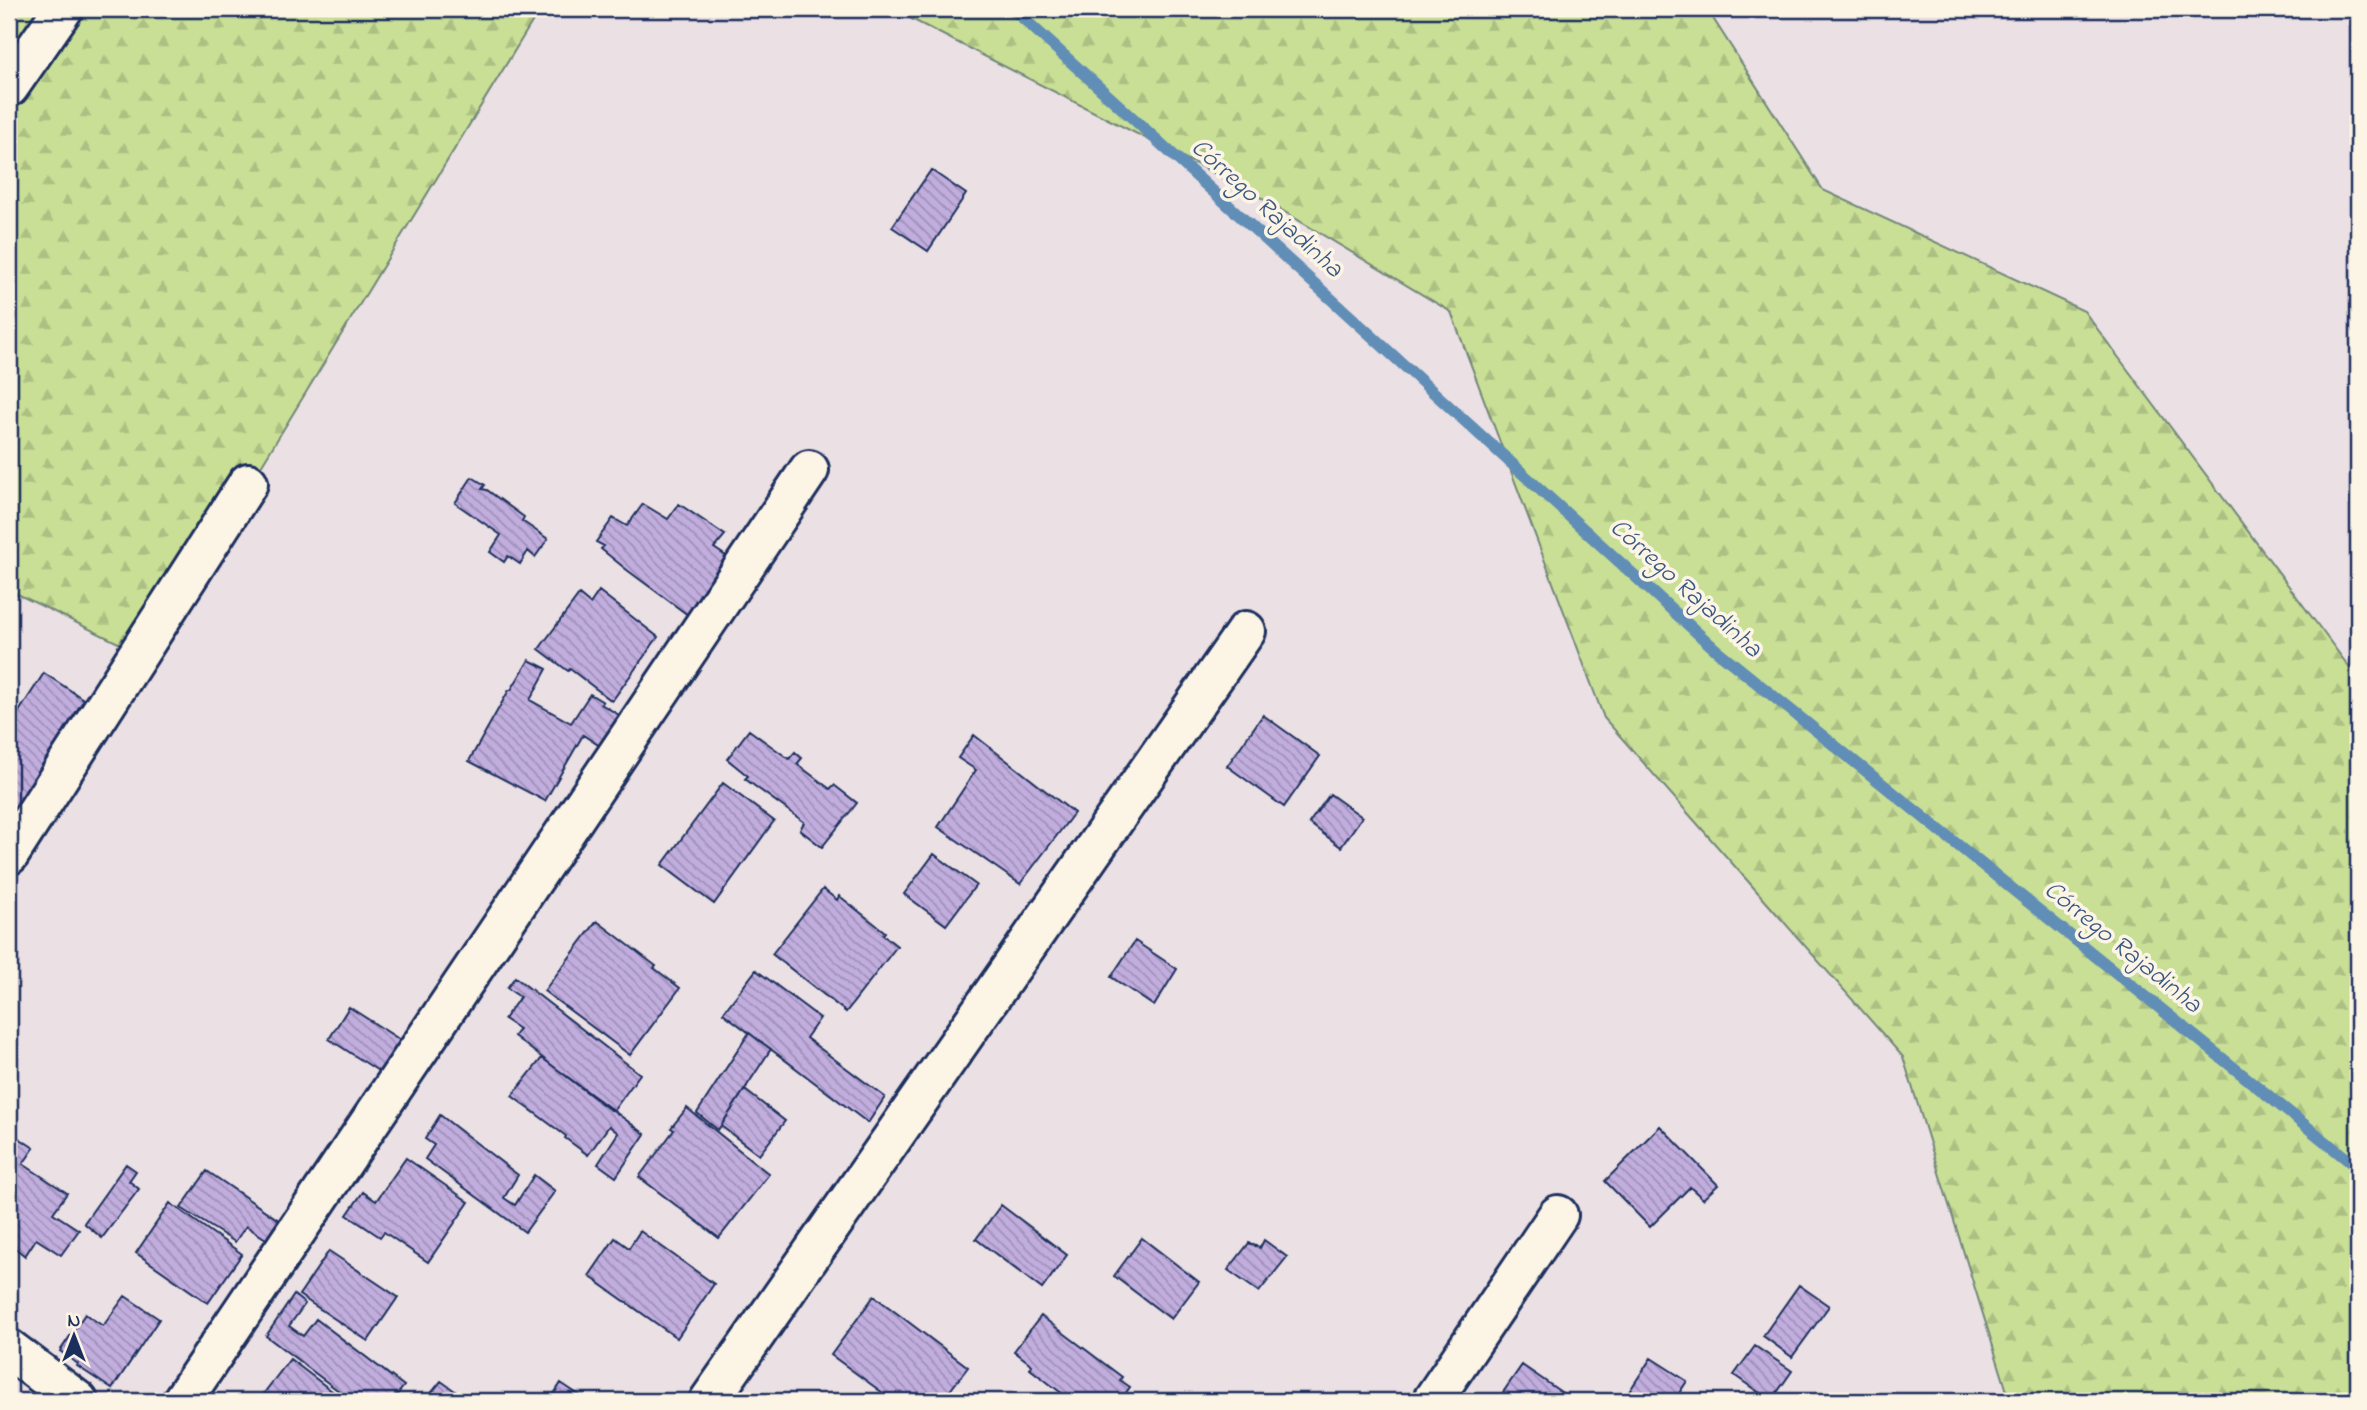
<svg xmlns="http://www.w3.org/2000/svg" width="2367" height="1410" font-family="'Indie Flower',sans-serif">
	<defs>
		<pattern id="forest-firs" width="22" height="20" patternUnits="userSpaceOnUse" patternTransform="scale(1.75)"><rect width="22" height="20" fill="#c9df95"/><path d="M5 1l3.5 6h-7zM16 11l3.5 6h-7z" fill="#acc083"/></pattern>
		<pattern id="building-back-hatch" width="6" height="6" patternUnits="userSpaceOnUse" patternTransform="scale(1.75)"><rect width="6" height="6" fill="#c2aede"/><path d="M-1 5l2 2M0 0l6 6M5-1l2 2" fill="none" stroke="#9d8eb7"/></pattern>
	</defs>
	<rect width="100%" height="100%" fill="#ebe0e3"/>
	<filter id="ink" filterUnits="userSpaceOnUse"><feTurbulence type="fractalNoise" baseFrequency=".0143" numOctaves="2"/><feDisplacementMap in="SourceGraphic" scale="14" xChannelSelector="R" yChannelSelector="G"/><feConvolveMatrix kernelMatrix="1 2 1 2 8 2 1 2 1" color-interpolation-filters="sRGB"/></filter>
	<g filter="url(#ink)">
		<!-- forest -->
		<path fill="url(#forest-firs)" stroke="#72877a" stroke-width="2" d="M 9,9 L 540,9 L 145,656 L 9,590 Z
			M 892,9 L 1707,9 L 1823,190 L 2084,311 L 2358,679 L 2358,1401 L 2010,1401 L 1903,1057 L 1604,718 L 1451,312 L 1253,193 Z"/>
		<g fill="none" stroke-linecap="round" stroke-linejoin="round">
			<!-- stream -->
			<path stroke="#618eb6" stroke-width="12" d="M 1013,9 L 1715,649 L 2358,1168"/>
		</g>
		<!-- building -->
		<path fill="url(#building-back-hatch)" stroke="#1b2f5e" stroke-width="2" d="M 931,170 L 966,194 L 928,251 L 892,227 Z
			M 472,477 L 485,485 L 482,489 L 487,490 L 524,517 L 522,521 L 548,539 L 535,557 L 528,551 L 520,564 L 508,556 L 504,562 L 490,552 L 501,535 L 455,503 Z
			M 643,504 L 668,519 L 679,504 L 725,535 L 714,548 L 729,558 L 688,615 L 627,570 L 601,549 L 604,546 L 596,542 L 613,518 L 627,526 Z
			M 599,591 L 658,637 L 612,701 L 570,669 L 568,671 L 539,649 L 579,595 L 590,604 Z
			M 529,660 L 547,669 L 530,700 L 571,723 L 590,694 L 603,702 L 601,704 L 629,721 L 609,752 L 583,735 L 545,801 L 469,761 L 509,690 L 511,690 Z
			M 44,673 L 103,712 L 9,857 L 9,727 Z
			M 1263,715 L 1320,756 L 1284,807 L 1227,766 Z
			M 749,730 L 789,759 L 795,752 L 802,758 L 797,764 L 830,789 L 834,785 L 857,803 L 822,847 L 800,830 L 804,822 L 745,779 L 748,776 L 727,759 Z
			M 974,735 L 1074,813 L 1020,884 L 938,827 L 976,770 L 958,758 Z
			M 723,783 L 774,821 L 714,904 L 662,865 Z
			M 1330,794 L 1362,817 L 1341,847 L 1309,823 Z
			M 934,854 L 976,885 L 946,925 L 904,894 Z
			M 823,889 L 837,900 L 839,896 L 842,898 L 885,932 L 883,935 L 897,946 L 846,1012 L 772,954 Z
			M 597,921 L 656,966 L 654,968 L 680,988 L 630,1055 L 544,991 Z
			M 1135,941 L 1177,969 L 1154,1006 L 1111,977 Z
			M 756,970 L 820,1018 L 806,1038 L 885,1097 L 868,1123 L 723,1013 Z
			M 515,977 L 640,1074 L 614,1110 L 611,1108 L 610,1110 L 514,1036 L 519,1029 L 504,1019 L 520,997 L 507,988 Z
			M 349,1007 L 408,1045 L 386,1076 L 329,1039 Z
			M 749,1033 L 771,1049 L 718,1130 L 697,1113 Z
			M 542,1058 L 645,1134 L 616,1177 L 598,1164 L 618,1133 L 609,1126 L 588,1155 L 565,1138 L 566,1136 L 512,1096 Z
			M 747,1086 L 745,1090 L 785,1121 L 759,1155 L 721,1126 Z
			M 687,1108 L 769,1174 L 719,1238 L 639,1177 L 674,1130 L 671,1128 Z
			M 440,1115 L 518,1175 L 504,1198 L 515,1205 L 534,1175 L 555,1191 L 525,1232 L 425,1159 L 434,1145 L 425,1139 Z
			M 1660,1126 L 1718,1185 L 1703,1199 L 1690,1187 L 1650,1227 L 1605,1181 Z
			M 19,1138 L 34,1148 L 23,1164 L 67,1193 L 53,1213 L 79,1230 L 61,1255 L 36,1239 L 25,1256 L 9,1243 L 9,1154 Z
			M 406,1158 L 469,1202 L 428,1262 L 384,1232 L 380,1237 L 347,1215 L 363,1192 L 376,1201 Z
			M 126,1164 L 136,1171 L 129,1181 L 139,1189 L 102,1238 L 84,1223 Z
			M 207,1171 L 283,1223 L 269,1241 L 246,1226 L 235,1242 L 181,1208 Z
			M 170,1203 L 242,1254 L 208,1303 L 136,1253 Z
			M 1001,1205 L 1067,1255 L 1042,1289 L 976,1239 Z
			M 640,1231 L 714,1284 L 677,1338 L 589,1276 L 615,1238 L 629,1248 Z
			M 1142,1238 L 1199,1282 L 1171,1319 L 1114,1276 Z
			M 1264,1240 L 1287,1257 L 1259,1292 L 1228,1270 L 1249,1243 L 1260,1248 Z
			M 329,1251 L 398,1297 L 368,1341 L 299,1295 Z
			M 1799,1285 L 1829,1306 L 1792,1357 L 1763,1336 Z
			M 294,1295 L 305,1304 L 289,1326 L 303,1336 L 316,1319 L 404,1386 L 392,1401 L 352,1401 L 266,1336 Z
			M 125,1296 L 159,1319 L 112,1389 L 77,1366 L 78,1364 L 60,1351 L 85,1314 L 103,1326 Z
			M 874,1296 L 968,1367 L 942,1401 L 894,1401 L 831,1355 Z
			M 1041,1316 L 1122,1377 L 1120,1380 L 1130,1387 L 1120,1401 L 1072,1401 L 1030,1369 L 1032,1365 L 1014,1351 Z
			M 1755,1346 L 1792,1371 L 1771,1401 L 1734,1375 Z
			M 1651,1358 L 1687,1381 L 1674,1401 L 1623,1401 Z
			M 290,1359 L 345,1401 L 274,1401 L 264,1393 Z
			M 1522,1365 L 1574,1401 L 1497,1401 Z
			M 441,1381 L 469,1401 L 434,1401 L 428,1397 Z
			M 561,1383 L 588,1401 L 546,1401 L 548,1399 L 550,1400 Z"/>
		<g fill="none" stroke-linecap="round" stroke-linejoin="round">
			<!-- minor casing -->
			<g stroke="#1b2f5e" stroke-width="44">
				<path id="minor" d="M 9,87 L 63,9
					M 9,855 L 248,483
					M 9,1349 L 78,1401
					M 182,1401 L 809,470
					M 709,1401 L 1246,631
					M 1432,1401 L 1558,1215"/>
			</g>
			<!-- minor -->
			<use href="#minor" stroke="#fcf5e5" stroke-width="38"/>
		</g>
	</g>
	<g text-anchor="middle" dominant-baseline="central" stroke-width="7" stroke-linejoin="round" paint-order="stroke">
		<!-- water labels -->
		<g font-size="26" font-style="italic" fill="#385682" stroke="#fcf5e5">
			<text transform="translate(1266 209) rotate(42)">Córrego Rajadinha</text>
			<text transform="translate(1685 589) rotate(42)">Córrego Rajadinha</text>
			<text transform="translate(2122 948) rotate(39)">Córrego Rajadinha</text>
		</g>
	</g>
	<!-- margin -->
	<rect width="2367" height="1410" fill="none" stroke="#fcf5e5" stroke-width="35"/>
	<rect x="18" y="18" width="2332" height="1375" fill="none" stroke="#1b2f5e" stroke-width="2.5" filter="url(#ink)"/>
	<!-- north arrow -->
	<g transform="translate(74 1336)" stroke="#fcf5e5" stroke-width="5" paint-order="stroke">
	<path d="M0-5L12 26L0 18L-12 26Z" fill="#1b2f5e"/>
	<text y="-10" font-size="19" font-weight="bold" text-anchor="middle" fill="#1b2f5e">N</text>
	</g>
</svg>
